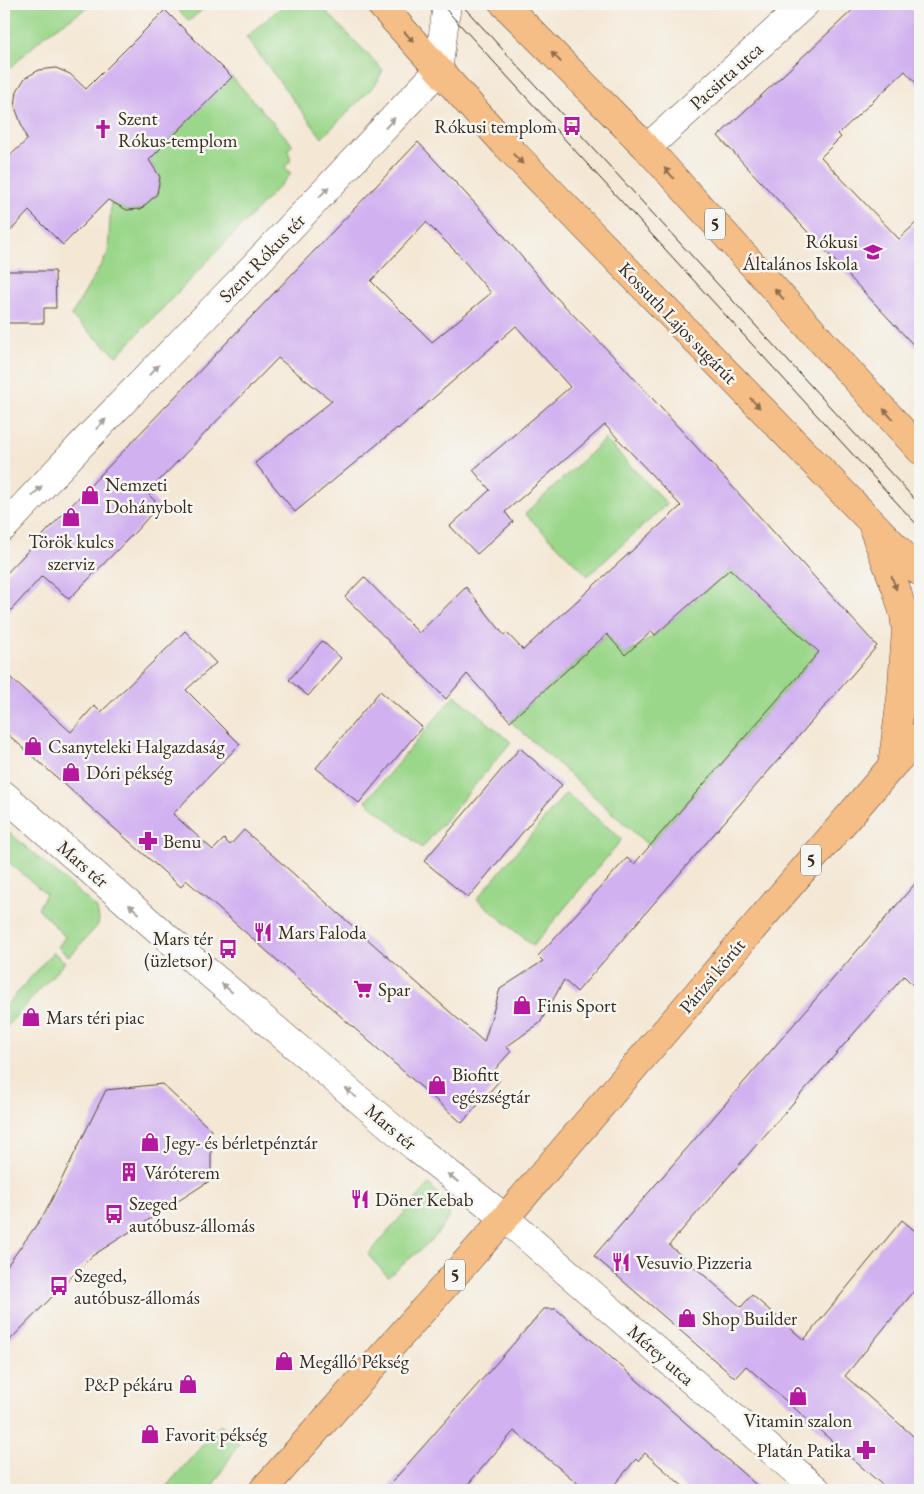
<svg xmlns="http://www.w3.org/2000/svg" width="924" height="1494" font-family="'EB Garamond',serif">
	<rect width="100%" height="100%" fill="#f6f6f2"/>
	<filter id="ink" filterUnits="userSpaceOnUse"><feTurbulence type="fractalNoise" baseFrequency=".02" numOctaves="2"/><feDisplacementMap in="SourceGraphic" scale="10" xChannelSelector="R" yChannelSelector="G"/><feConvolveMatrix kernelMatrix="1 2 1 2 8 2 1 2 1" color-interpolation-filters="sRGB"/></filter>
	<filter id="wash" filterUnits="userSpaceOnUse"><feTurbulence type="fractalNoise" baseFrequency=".0096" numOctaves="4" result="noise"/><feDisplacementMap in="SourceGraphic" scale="20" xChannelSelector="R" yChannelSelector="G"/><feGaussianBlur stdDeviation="1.12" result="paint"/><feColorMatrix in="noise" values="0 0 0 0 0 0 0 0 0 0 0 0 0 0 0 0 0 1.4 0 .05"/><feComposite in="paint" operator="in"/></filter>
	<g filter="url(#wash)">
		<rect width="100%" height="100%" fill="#f4e8d5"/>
		<!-- green -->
		<path fill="#9bd78b" stroke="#6b8054" d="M 4,4 L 93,4 L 45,35 L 4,74 Z
			M 172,4 L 209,4 L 189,21 Z
			M 285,4 L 319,4 L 383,70 L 376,84 L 322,138 L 246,37 Z
			M 232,77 L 293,145 L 288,150 L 291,160 L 285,167 L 291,174 L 117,356 L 71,316 L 108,253 L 111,201 L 127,210 L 141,209 L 157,194 L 160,177 L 149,160 Z
			M 605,439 L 667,504 L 588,576 L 525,514 Z
			M 730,569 L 819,652 L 649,846 L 510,721 L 607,635 L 625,655 L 655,635 Z
			M 455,695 L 511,742 L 422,848 L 366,801 Z
			M 566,793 L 622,839 L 533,946 L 477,899 Z
			M 4,828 L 97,908 L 99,919 L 98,925 L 71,955 L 67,955 L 58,947 L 65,937 L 38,908 L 46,894 L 4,858 Z
			M 53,952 L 65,962 L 4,1029 L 4,1008 Z
			M 429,1184 L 444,1200 L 450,1217 L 433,1239 L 388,1277 L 368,1255 Z
			M 221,1424 L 239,1443 L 210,1490 L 163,1490 Z"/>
		<g id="blocks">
			<!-- building -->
			<path fill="#d1b1f0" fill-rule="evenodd" d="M 859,4 L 920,4 L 920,87 L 905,71 L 838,134 L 841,137 L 821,157 L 899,239 L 920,219 L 920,352 L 718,136 Z
				M 165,10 L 232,77 L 149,160 L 160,177 L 157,194 L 141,209 L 127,210 L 108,200 L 63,245 L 29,211 L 4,238 L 4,161 L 27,140 L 15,107 L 17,91 L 25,78 L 39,70 L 56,68 L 70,74 L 86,89 Z
				M 418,142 L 494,224 L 553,294 L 622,365 L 877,646 L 577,992 L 564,980 L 540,1023 L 506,1047 L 511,1051 L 492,1073 L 500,1080 L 462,1123 L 186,880 L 181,887 L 4,731 L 4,672 L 71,732 L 94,706 L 101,712 L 185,631 L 216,663 L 186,690 L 240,744 L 173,814 L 213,850 L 224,839 L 230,845 L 244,830 L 484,1042 L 500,989 L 543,961 L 538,956 L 627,858 L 634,864 L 819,652 L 779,616 L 730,569 L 655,635 L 652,631 L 625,655 L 607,634 L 510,721 L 467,674 L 446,699 L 345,597 L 364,577 L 419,633 L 466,587 L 504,635 L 507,633 L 523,650 L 681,506 L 605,425 L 505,512 L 513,522 L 477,554 L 450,526 L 490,490 L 473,470 L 570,387 L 516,326 L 398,429 L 397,428 L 295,512 L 255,463 L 332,401 L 278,358 L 147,493 L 159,505 L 137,530 L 69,599 L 42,576 L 4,618 L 4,576 ZM 426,222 L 458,254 L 491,293 L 432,342 L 371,281 Z
				M 4,271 L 55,271 L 56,308 L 44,308 L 44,323 L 4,323 Z
				M 322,641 L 341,658 L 308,696 L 289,680 Z
				M 380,691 L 422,727 L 359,803 L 316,768 Z
				M 520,748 L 562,785 L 468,898 L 424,861 Z
				M 920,878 L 920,992 L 904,976 L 669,1245 L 741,1307 L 752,1295 L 804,1340 L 902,1220 L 920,1235 L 920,1284 L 845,1376 L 920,1442 L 920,1490 L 888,1490 L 746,1366 L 735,1378 L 594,1256 Z
				M 162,1084 L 211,1130 L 211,1180 L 92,1256 L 4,1346 L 4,1270 L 45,1213 L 106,1090 Z
				M 544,1309 L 556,1309 L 762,1490 L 687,1490 L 645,1453 L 638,1461 L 636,1459 L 610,1490 L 586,1490 L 514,1431 L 463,1490 L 385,1490 Z"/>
		</g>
	</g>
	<g filter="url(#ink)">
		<use href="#blocks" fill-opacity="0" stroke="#574639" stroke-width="1"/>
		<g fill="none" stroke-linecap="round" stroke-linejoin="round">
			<!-- minor casing -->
			<g stroke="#574639" stroke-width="29">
				<path id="minor" d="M 647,148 L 805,4
					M 4,527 L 83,443 L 236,285 L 438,71 L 447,4
					M 4,795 L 171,941 L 415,1147 L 505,1218 L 817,1490"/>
			</g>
			<!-- major casing -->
			<g stroke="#574639" stroke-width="29">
				<path id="major" d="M 380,4 L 504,143 L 920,572
					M 504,4 L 647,148 L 920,450
					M 874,531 L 896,588 L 904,615 L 906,630 L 901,698 L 892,766
					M 263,1490 L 505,1218 L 892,766 L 920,736"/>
			</g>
			<!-- minor -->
			<use href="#minor" stroke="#fff" stroke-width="28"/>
			<!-- major -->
			<use href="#major" stroke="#f6be87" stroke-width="28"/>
			<!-- tram -->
			<path stroke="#3b2a1e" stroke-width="1" d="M 441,4 L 920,528
				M 461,4 L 920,505"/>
		</g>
		<!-- one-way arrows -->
		<defs><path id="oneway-solid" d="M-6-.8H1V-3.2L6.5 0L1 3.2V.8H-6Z" transform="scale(1.25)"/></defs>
		<g fill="#8f6d4d">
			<use href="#oneway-solid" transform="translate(409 37) rotate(49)"/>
			<use href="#oneway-solid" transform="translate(556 57) rotate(-134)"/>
			<use href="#oneway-solid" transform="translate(518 159) rotate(46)"/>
			<use href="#oneway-solid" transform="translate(669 173) rotate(-132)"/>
			<use href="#oneway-solid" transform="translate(779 294) rotate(-132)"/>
			<use href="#oneway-solid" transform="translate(755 403) rotate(46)"/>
			<use href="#oneway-solid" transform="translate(888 414) rotate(-132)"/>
			<use href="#oneway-solid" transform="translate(894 583) rotate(70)"/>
		</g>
		<g fill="#a79f9a">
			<use href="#oneway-solid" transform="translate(390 123) rotate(-47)"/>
			<use href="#oneway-solid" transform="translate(324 192) rotate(-47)"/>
			<use href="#oneway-solid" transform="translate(154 370) rotate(-46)"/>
			<use href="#oneway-solid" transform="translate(101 424) rotate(-46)"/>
			<use href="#oneway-solid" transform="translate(37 491) rotate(-47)"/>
			<use href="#oneway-solid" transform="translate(134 909) rotate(-139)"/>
			<use href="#oneway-solid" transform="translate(227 988) rotate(-140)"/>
			<use href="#oneway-solid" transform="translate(351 1093) rotate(-140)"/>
			<use href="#oneway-solid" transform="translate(453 1178) rotate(-142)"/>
		</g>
	</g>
	<!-- icons -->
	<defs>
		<g id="bus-bare" transform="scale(1.5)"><path d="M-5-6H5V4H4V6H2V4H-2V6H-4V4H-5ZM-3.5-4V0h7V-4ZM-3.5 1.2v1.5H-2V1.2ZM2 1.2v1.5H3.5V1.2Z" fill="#b5179e" stroke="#f6f6f2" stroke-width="2.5" paint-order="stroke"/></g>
		<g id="church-bare" transform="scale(1.5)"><path d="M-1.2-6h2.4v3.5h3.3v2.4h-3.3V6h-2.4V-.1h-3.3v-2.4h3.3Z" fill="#b5179e" stroke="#f6f6f2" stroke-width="2.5" paint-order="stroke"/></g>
		<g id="school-bare" transform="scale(1.5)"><path d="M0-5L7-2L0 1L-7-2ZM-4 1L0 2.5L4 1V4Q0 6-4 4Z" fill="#b5179e" stroke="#f6f6f2" stroke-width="2.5" paint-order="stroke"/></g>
		<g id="shop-bare" transform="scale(1.5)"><path d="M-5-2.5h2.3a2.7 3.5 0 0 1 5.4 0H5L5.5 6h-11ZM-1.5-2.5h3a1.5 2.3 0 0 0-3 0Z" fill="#b5179e" stroke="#f6f6f2" stroke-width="2.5" paint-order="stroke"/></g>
		<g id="pharmacy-bare" transform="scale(1.5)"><path d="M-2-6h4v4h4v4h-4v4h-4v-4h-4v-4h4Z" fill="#b5179e" stroke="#f6f6f2" stroke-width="2.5" paint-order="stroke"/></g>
		<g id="restaurant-bare" transform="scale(1.5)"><path d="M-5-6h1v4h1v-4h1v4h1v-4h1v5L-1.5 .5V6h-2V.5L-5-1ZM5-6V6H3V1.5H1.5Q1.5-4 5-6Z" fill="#b5179e" stroke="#f6f6f2" stroke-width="2.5" paint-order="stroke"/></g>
		<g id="supermarket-bare" transform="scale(1.5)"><path d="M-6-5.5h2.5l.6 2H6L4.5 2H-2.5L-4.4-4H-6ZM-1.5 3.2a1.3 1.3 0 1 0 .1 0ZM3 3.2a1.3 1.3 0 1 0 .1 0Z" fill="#b5179e" stroke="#f6f6f2" stroke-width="2.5" paint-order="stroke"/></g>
		<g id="building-bare" transform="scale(1.5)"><path d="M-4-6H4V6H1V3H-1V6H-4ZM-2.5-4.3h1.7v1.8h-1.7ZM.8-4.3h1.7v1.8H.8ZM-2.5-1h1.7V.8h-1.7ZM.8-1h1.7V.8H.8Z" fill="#b5179e" stroke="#f6f6f2" stroke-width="2.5" paint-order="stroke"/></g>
	</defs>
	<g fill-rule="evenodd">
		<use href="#bus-bare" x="572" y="126"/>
		<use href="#church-bare" x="103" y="129"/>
		<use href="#school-bare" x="873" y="252"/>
		<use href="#shop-bare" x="90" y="495"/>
		<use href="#shop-bare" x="71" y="517"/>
		<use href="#shop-bare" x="33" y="746"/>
		<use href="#shop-bare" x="71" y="772"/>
		<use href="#pharmacy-bare" x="148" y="841"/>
		<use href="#restaurant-bare" x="263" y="932"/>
		<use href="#bus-bare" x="228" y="949"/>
		<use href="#supermarket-bare" x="363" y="989"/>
		<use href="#shop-bare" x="522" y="1005"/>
		<use href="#shop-bare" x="31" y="1017"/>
		<use href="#shop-bare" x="437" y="1085"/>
		<use href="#shop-bare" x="150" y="1142"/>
		<use href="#building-bare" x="129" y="1172"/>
		<use href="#restaurant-bare" x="360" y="1199"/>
		<use href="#bus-bare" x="114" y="1214"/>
		<use href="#restaurant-bare" x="621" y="1262"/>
		<use href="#bus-bare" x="59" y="1286"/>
		<use href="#shop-bare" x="687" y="1318"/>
		<use href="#shop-bare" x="284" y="1361"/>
		<use href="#shop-bare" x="188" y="1384"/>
		<use href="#shop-bare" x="798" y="1396"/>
		<use href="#shop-bare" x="150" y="1434"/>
		<use href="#pharmacy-bare" x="866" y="1450"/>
	</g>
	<g text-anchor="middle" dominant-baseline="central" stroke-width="5" stroke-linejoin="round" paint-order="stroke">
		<!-- shield labels -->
		<g fill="#f6f6f2" stroke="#73675e" stroke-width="1">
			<rect x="705" y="208.5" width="20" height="31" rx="4"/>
			<rect x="801" y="844.5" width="20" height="31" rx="4"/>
			<rect x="445" y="1259.5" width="20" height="31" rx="4"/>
		</g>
		<g font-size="18" font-weight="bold" fill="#3b2a1e">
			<text x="715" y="224">5</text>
			<text x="811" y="860">5</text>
			<text x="455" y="1275">5</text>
		</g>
		<!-- street labels -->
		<g font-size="19" fill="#3b2a1e" stroke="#f6f6f2">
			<text transform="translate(726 76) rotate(-42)">Pacsirta utca</text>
			<text transform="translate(262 258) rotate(-46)">Szent Rókus tér</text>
			<text transform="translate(678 323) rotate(46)">Kossuth Lajos sugárút</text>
			<text transform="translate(83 864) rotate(41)">Mars tér</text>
			<text transform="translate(712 976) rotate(-50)">Párizsi körút</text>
			<text transform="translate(391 1127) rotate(40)">Mars tér</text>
			<text transform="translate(661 1355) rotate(41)">Mérey utca</text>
		</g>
		<!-- poi labels -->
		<g font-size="19" fill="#3b2a1e" stroke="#f6f6f2" text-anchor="start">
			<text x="118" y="118">Szent<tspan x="118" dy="22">Rókus-templom</tspan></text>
			<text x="557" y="126" text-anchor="end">Rókusi templom</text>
			<text x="858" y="241" text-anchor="end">Rókusi<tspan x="858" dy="22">Általános Iskola</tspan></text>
			<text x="105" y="484">Nemzeti<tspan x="105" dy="22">Dohánybolt</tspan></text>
			<text x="71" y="541" text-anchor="middle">Török kulcs<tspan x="71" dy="22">szerviz</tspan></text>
			<text x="48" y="746">Csanyteleki Halgazdaság</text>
			<text x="86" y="772">Dóri pékség</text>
			<text x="163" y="841">Benu</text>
			<text x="278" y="932">Mars Faloda</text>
			<text x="213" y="938" text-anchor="end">Mars tér<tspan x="213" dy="22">(üzletsor)</tspan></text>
			<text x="378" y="989">Spar</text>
			<text x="537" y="1005">Finis Sport</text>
			<text x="46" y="1017">Mars téri piac</text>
			<text x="452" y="1074">Biofitt<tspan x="452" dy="22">egészségtár</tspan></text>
			<text x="165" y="1142">Jegy- és bérletpénztár</text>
			<text x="144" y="1172">Váróterem</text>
			<text x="375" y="1199">Döner Kebab</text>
			<text x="129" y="1203">Szeged<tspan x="129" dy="22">autóbusz-állomás</tspan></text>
			<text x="636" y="1262">Vesuvio Pizzeria</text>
			<text x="74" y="1275">Szeged,<tspan x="74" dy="22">autóbusz-állomás</tspan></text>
			<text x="702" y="1318">Shop Builder</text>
			<text x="299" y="1361">Megálló Pékség</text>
			<text x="173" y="1384" text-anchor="end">P&amp;P pékáru</text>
			<text x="798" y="1420" text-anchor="middle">Vitamin szalon</text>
			<text x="165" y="1434">Favorit pékség</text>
			<text x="851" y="1450" text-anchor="end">Platán Patika</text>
		</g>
	</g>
	<!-- margin -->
	<rect width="924" height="1494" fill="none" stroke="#f6f6f2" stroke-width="20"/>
</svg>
